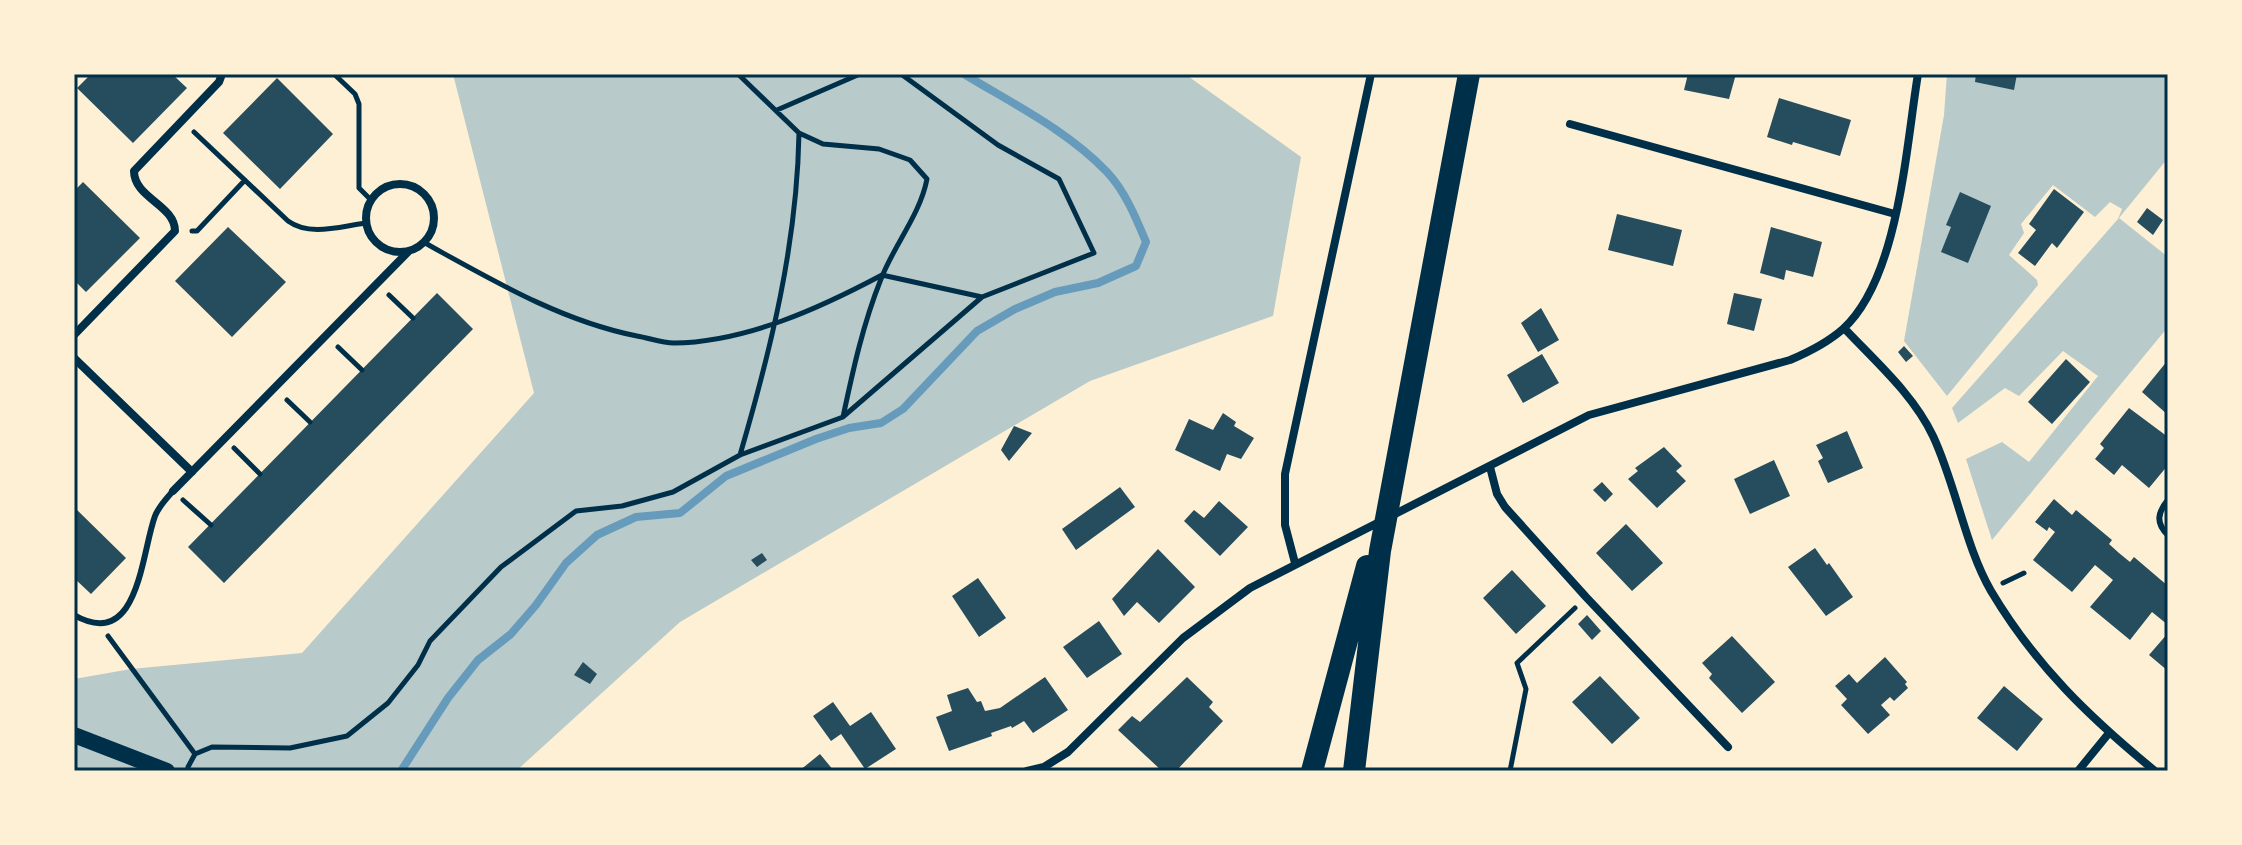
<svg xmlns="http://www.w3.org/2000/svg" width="2242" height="845" font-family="Helvetica,sans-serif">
	<rect width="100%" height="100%" fill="#fdf0d5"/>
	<!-- green -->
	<path fill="#b9caca" d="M 453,74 L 1185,74 L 1301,157 L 1273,316 L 1090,381 L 680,622 L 516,771 L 74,771 L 74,679 L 131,669 L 302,653 L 534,393 Z
		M 1947,74 L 2168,74 L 2168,158 L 2119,218 L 2168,257 L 2168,327 L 1992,540 L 1966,459 L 2002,442 L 2029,462 L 2098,376 L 2063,351 L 2019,396 L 2005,388 L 1958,423 L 1952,408 L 2118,219 L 2122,209 L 2110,202 L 2095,217 L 2053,185 L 2021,224 L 2024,233 L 2009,255 L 2037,280 L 2038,285 L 1947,396 L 1904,341 L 1944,115 Z"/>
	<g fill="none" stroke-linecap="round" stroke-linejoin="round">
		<!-- stream -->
		<path stroke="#669bbc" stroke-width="8" d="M 401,771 L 448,698 L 478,660 L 511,634 L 536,605 L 566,563 L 597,535 L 636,517 L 680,513 L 726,476 L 816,439 L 849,428 L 881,423 L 903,409 L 977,331 L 1015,309 L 1055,292 L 1098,283 L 1136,266 L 1146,242 C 1136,218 1125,191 1107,172 C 1067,130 1013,104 964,74"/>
	</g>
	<!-- building -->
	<path fill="#264d5e" d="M 91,74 L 172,74 L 187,88 L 133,143 L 77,88 Z
		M 1688,74 L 1736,74 L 1729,99 L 1684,90 Z
		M 1976,74 L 2017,74 L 2014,90 L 1975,82 Z
		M 277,78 L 333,134 L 280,189 L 223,133 Z
		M 1779,98 L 1851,120 L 1840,156 L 1793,142 L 1792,145 L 1767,137 Z
		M 83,182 L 140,238 L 86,292 L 74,280 L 74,191 Z
		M 2054,189 L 2084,212 L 2057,248 L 2052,243 L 2035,266 L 2018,253 L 2036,230 L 2029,224 Z
		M 1960,192 L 1991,206 L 1968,263 L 1941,252 L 1951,227 L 1946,225 Z
		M 2147,208 L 2163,220 L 2153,235 L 2137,222 Z
		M 1617,214 L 1682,230 L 1673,266 L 1608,250 Z
		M 228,227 L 286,282 L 232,337 L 175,281 Z
		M 1771,227 L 1822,242 L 1813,277 L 1786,270 L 1784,280 L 1760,273 Z
		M 437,293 L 473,329 L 224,583 L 188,547 Z
		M 1734,293 L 1762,299 L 1754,331 L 1727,324 Z
		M 1541,308 L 1559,340 L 1538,352 L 1521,323 Z
		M 1904,346 L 1913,356 L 1906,362 L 1898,352 Z
		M 1542,354 L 1559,383 L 1523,403 L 1507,375 Z
		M 2066,359 L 2090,382 L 2052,424 L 2028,402 Z
		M 2168,360 L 2168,415 L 2142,392 Z
		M 2129,408 L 2168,437 L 2168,465 L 2149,488 L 2122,465 L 2114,475 L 2095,459 L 2104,448 L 2100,444 Z
		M 1223,413 L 1236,422 L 1234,426 L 1254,438 L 1241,459 L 1227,454 L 1220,471 L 1175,450 L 1189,419 L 1213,430 Z
		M 1014,426 L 1032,433 L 1009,461 L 1001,450 Z
		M 1847,431 L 1863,468 L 1828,483 L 1818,461 L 1823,458 L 1816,445 Z
		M 1664,447 L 1682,466 L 1676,471 L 1686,481 L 1657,508 L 1628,479 L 1638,471 L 1635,468 Z
		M 1774,460 L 1790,496 L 1750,514 L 1734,479 Z
		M 1602,482 L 1613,494 L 1605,502 L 1593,490 Z
		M 1120,487 L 1135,507 L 1076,550 L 1062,529 Z
		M 2054,499 L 2072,515 L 2076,510 L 2112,540 L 2109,544 L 2119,553 L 2130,562 L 2134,557 L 2168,586 L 2168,625 L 2152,612 L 2130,640 L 2090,607 L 2113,580 L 2095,565 L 2072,592 L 2033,560 L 2055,532 L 2049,527 L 2047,531 L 2035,522 Z
		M 1219,501 L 1248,527 L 1220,556 L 1184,521 L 1194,510 L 1204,518 Z
		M 74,507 L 126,558 L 91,594 L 74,578 Z
		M 1626,524 L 1663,563 L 1632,591 L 1596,553 Z
		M 1815,548 L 1827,565 L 1829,563 L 1853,597 L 1826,616 L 1788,567 Z
		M 1158,549 L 1195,587 L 1159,623 L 1137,602 L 1124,616 L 1112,599 Z
		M 762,553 L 767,560 L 757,567 L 751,560 Z
		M 1512,570 L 1546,606 L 1516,634 L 1483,598 Z
		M 978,578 L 1006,618 L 979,637 L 952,596 Z
		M 1587,615 L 1601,631 L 1592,640 L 1578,624 Z
		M 1099,621 L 1122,654 L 1087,678 L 1063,647 Z
		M 2168,633 L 2168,671 L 2149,655 Z
		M 1732,636 L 1775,682 L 1742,713 L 1709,678 L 1712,674 L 1702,663 Z
		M 1885,657 L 1907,682 L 1905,684 L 1908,688 L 1894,701 L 1890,697 L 1881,705 L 1890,715 L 1868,734 L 1841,705 L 1847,699 L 1835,686 L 1849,674 L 1857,683 Z
		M 583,662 L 597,674 L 590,684 L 574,675 Z
		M 1600,676 L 1640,718 L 1612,744 L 1572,702 Z
		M 1045,677 L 1068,710 L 1033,733 L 1024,721 L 1012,728 L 1011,726 L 991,733 L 992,736 L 949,751 L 936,717 L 952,711 L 947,695 L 968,688 L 977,702 L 981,701 L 985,711 L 1000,708 Z
		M 1187,677 L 1213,702 L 1209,707 L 1223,721 L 1176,771 L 1162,771 L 1118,730 L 1132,716 L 1140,722 Z
		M 2004,686 L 2043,719 L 2017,751 L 1977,718 Z
		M 833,702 L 850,726 L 871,712 L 896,749 L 865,769 L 841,734 L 831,741 L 813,716 Z
		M 820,754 L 834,771 L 799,771 Z"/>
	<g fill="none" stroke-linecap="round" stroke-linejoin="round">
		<!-- path -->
		<path stroke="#003049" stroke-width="5" d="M 334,74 L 355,94 L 359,104 L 359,188 L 371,200
			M 777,110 L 860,74
			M 194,132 L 288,221 C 310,237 341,226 366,223
			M 192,231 L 197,231 L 245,180
			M 425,243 C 492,280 561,321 637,336 C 649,338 662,343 674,343 C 746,342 820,308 882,275 L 982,297
			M 389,295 L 413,318
			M 338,347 L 362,370
			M 287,400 L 310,422
			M 844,416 L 982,297 L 1094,253 L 1059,179 L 998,145 L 901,74
			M 234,448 L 260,474
			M 740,455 C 771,349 797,244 799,133
			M 183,500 L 211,525
			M 2003,583 L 2024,573
			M 108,636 L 195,754
			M 188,767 L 195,754 L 212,747 L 290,748 L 347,736 L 388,703 L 418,665 L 430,641 L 501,567 L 576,511 L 622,506 L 673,492 L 740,455 L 843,417 C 853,370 863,324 881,279 C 894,245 920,215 927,179 L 910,160 L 879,149 L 823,144 L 799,133 L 738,74
			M 1510,771 L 1526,689 L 1517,663 L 1575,608"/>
		<!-- service -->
		<path stroke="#003049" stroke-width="6" d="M 2168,500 C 2158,512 2155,523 2168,535
			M 74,615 C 139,652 141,554 155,516 C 159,506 166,499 173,491"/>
		<!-- minor -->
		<path stroke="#003049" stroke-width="8" d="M 1570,124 L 1895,214
			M366 218a34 34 0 1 1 68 0a34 34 0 1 1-68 0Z
			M 1844,328 C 1876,362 1913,394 1933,436 C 1956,485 1965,546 1991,591 C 2035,665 2089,717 2155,771
			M 74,335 L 175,231 C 175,205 134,198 134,171 L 219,82 L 222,74
			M 74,358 L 192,472
			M 1490,467 L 1497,494 L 1505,507 L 1586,597 L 1728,747
			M 173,491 L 408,252
			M 1295,563 L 1285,525 L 1285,474 L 1371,74
			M 1027,771 L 1044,767 L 1068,752 L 1183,638 L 1250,588 L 1589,415 L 1790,360 C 1809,352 1827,343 1843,329 C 1899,278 1906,146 1918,74
			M 2078,771 L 2109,733"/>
		<!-- secondary -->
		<path stroke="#003049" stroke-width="16" d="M 74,735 L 167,771"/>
		<!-- trunk -->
		<path stroke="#003049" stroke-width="22" d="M 1312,771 L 1367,566
			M 1354,771 L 1380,551 L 1469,74"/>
	</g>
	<!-- border -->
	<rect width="2242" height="845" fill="none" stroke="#fdf0d5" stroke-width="152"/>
	<rect x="76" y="76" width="2090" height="693" fill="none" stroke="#003049" stroke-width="3"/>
</svg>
